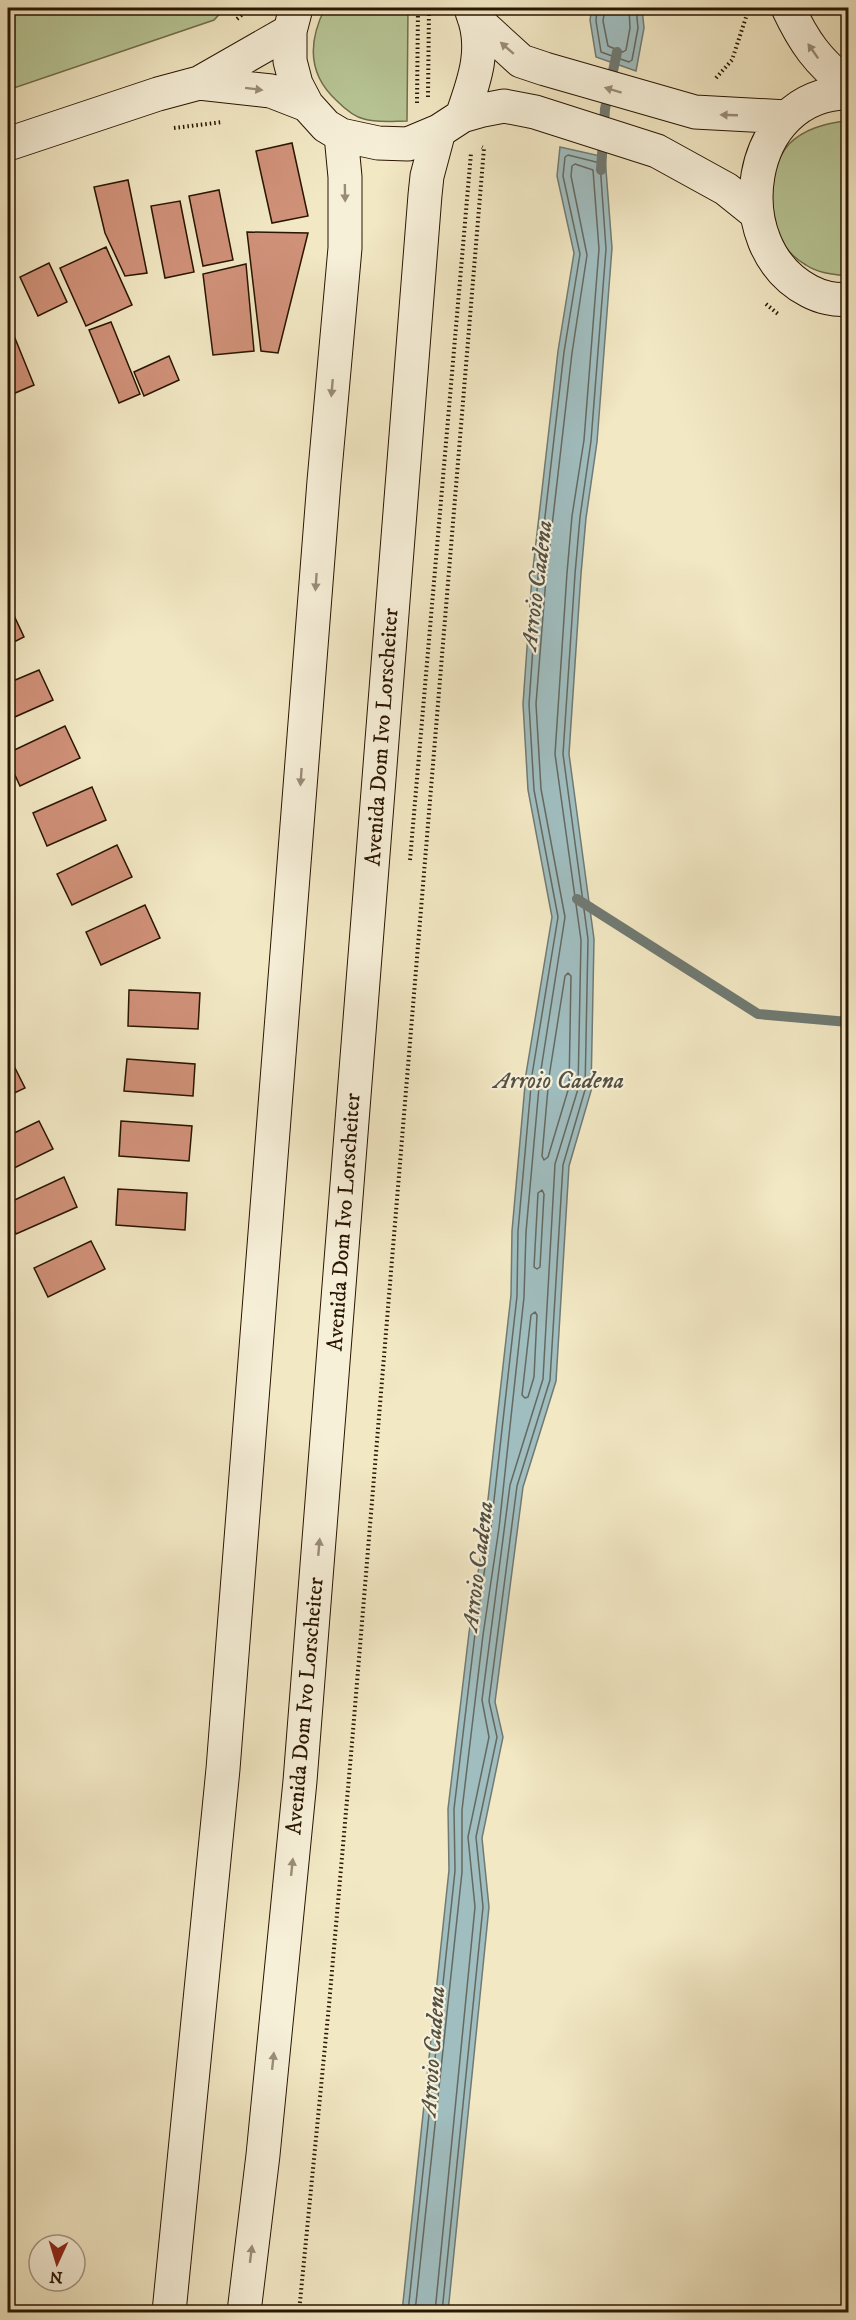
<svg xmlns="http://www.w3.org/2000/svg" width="856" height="2320" font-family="'IM FELL DW Pica',serif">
	<rect width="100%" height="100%" fill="#f2e8c4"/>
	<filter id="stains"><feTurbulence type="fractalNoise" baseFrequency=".00333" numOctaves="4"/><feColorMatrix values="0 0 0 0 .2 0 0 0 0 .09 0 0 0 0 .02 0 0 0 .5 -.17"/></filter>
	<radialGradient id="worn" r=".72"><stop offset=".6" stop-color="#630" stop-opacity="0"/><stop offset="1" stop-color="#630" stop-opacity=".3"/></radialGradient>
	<!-- green -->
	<path fill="#b8c696" stroke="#706e4c" stroke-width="1.5" d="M 8,8 L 225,8 L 214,20 L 8,90 Z
		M 325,8 L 408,8 L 407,121 C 394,121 376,123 364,119 C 355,117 344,108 337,101 C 307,74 308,42 325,8 Z
		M 844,121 L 848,122 L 848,275 L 846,276 C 832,274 818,273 806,265 C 785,253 777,236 771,213 C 770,209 767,204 767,200 C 767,185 779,155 789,144 C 804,129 824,124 844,121 Z"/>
	<!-- water -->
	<path fill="#a0bdbf" stroke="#707a73" stroke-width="1.5" d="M 592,8 L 642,8 L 644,28 L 636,71 L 596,57 L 590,20 Z
		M 560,147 L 605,157 L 612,248 L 597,442 L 586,518 L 581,574 L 569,754 L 594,939 L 591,1091 L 569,1166 L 556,1381 L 523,1487 L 495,1702 L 503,1737 L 482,1838 L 489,1907 L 448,2312 L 402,2312 L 449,1870 L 448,1809 L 469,1633 L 485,1526 L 511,1295 L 512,1231 L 526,1074 L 552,917 L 528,790 L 523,704 L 532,577 L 558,351 L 574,253 L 557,176 Z"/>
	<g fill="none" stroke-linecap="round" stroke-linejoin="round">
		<!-- shore -->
		<path stroke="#646960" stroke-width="1.5" d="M 597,8 L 596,21 L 601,52 L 629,62 L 632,60 L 638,28 L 636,8
			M 605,8 L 603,21 L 608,46 L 623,52 L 626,50 L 630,28 L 629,8
			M 568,973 L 571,976 L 569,1087 L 548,1157 L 544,1160 L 542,1156 L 549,1077 L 565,976 Z
			M 542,1190 L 544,1194 L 540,1267 L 537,1269 L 534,1267 L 538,1193 Z
			M 535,1312 L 537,1315 L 534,1377 L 528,1397 L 525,1398 L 522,1395 L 531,1315 Z
			M 408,2312 L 455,1871 L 454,1809 L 475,1634 L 491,1527 L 517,1296 L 518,1231 L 532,1075 L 558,917 L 534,790 L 529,704 L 538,577 L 564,352 L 580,254 L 563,176 L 565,157 L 568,155 L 600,163 L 606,249 L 591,441 L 580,517 L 575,574 L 563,754 L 588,939 L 585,1090 L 563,1165 L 550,1380 L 517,1486 L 489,1701 L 497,1737 L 476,1837 L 483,1907 L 442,2312
			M 415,2312 L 462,1872 L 462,1810 L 483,1635 L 499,1528 L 524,1297 L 526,1232 L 540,1076 L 565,917 L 541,789 L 536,704 L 546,578 L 572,353 L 587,255 L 571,176 L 572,166 L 575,164 L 593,170 L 599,249 L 584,440 L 572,516 L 567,573 L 555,754 L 581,940 L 578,1089 L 555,1164 L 543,1379 L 510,1485 L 482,1700 L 489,1737 L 468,1837 L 475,1907 L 435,2312"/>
		<!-- stream -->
		<path stroke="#707a73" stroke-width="10" d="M 601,170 L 605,109 L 617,52
			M 577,899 L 758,1014 L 848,1022"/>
	</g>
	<!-- building -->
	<path fill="#d09179" stroke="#291501" stroke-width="1.5" d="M 292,143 L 308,216 L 272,223 L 256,151 Z
		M 128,180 L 147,273 L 125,276 L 105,233 L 94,187 Z
		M 219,190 L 233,260 L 203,266 L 189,196 Z
		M 180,201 L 194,272 L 165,278 L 151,206 Z
		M 247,232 L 308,233 L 278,353 L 261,351 Z
		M 106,247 L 132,305 L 86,326 L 60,268 Z
		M 49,263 L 67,302 L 38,316 L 20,277 Z
		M 246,264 L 254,351 L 213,355 L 203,274 Z
		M 8,321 L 34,385 L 8,396 Z
		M 111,322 L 140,394 L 119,403 L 89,330 Z
		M 169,356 L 179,380 L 144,396 L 134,372 Z
		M 10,607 L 24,637 L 8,645 L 8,608 Z
		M 39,670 L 53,700 L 8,720 L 8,683 Z
		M 65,726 L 80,758 L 20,786 L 8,760 L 8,753 Z
		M 92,787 L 106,820 L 47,846 L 33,813 Z
		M 117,845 L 132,877 L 72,905 L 57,874 Z
		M 145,905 L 160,938 L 101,965 L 86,932 Z
		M 129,990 L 200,993 L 198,1029 L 128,1026 Z
		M 10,1058 L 25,1088 L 8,1096 L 8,1060 Z
		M 127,1059 L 195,1064 L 193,1096 L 124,1091 Z
		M 39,1121 L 53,1149 L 8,1171 L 8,1136 Z
		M 121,1121 L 192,1126 L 189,1161 L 119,1156 Z
		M 64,1177 L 77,1207 L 16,1234 L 8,1215 L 8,1203 Z
		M 118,1189 L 187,1193 L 185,1230 L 116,1225 Z
		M 91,1241 L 105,1269 L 48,1297 L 34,1268 Z"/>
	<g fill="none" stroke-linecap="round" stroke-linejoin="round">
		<!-- secondary casing -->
		<g stroke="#291501" stroke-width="35">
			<path id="secondary" d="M 296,8 L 290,31 L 290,61 L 296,84 L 307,105 L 326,126 L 341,135 L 378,143 L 408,144 L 439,131 L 462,116 L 483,110 L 504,106 L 535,112 L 657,151 L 726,189 L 756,213
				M 788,8 C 804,42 818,62 848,85
				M 474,18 L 521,61 L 545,69 L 695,112 L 787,117
				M 199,83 L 271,91 L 307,105
				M 848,93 C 746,93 723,246 809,291 C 820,297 836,301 848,299
				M 462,116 C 474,82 487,48 472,12
				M 8,144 L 158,94 L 199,83 L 290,31
				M 169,2312 L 223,1769 L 324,481 L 345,248 L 345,177 L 341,135
				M 244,2312 L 263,2155 L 300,1781 L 425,195 L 427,176 L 439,131"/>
		</g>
		<!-- path -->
		<path stroke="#291501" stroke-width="4" stroke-dasharray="1.5 3" stroke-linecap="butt" d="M 237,19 L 250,8
			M 716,78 L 732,60 L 749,8
			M 428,97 L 429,8
			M 417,103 L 418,8
			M 174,128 L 223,122
			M 766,304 L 778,314
			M 410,860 L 471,153
			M 299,2312 L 329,2005 L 352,1743 L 484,148 L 482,147"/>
		<!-- secondary -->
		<use href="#secondary" stroke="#f7f0d9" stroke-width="33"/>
	</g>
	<!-- one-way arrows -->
	<defs><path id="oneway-solid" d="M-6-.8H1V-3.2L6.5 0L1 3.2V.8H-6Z" transform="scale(1.5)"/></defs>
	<g fill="#9a8d78">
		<use href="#oneway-solid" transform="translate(507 48) rotate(-139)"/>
		<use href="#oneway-solid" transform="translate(813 51) rotate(-125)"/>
		<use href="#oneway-solid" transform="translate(254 89) rotate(7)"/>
		<use href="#oneway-solid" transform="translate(613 90) rotate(-163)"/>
		<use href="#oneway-solid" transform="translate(729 115) rotate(-178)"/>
		<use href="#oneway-solid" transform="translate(345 193) rotate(89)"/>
		<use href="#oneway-solid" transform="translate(332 388) rotate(95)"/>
		<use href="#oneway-solid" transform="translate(316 582) rotate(94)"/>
		<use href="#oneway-solid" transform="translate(301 777) rotate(94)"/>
		<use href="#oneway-solid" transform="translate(319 1547) rotate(-85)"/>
		<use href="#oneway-solid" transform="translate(292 1867) rotate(-84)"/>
		<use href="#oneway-solid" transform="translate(273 2061) rotate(-84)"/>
		<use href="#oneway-solid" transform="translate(251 2254) rotate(-83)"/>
	</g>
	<g text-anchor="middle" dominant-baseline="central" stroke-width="4.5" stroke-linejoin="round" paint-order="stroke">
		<!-- street labels -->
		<g font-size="22" fill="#291501" stroke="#f7f0d9">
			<text transform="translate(382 737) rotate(-86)">Avenida Dom Ivo Lorscheiter</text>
			<text transform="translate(344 1222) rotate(-86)">Avenida Dom Ivo Lorscheiter</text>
			<text transform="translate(305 1706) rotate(-85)">Avenida Dom Ivo Lorscheiter</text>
		</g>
		<!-- water labels -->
		<g font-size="24" font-style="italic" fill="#535044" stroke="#f7f0d9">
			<text transform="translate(537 585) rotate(-83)">Arroio Cadena</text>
			<text x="559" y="1081">Arroio Cadena</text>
			<text transform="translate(478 1566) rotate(-83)">Arroio Cadena</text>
			<text transform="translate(433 2051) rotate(-86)">Arroio Cadena</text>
		</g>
	</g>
	<!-- margin -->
	<rect width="856" height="2320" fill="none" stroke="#f2e8c4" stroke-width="30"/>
	<rect x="9" y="9" width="838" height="2302" fill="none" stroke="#291501" stroke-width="3"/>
	<rect x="15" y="15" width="826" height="2290" fill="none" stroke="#291501" stroke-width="1.5"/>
	<!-- north arrow -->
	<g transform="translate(57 2263) rotate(184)"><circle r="28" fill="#f7f0d9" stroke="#a59883" stroke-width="1.5"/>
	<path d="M0-4.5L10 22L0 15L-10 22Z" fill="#8f2418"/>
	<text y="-9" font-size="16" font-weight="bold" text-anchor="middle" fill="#291501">N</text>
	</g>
	<rect width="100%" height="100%" filter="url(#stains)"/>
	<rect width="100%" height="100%" fill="url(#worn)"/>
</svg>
